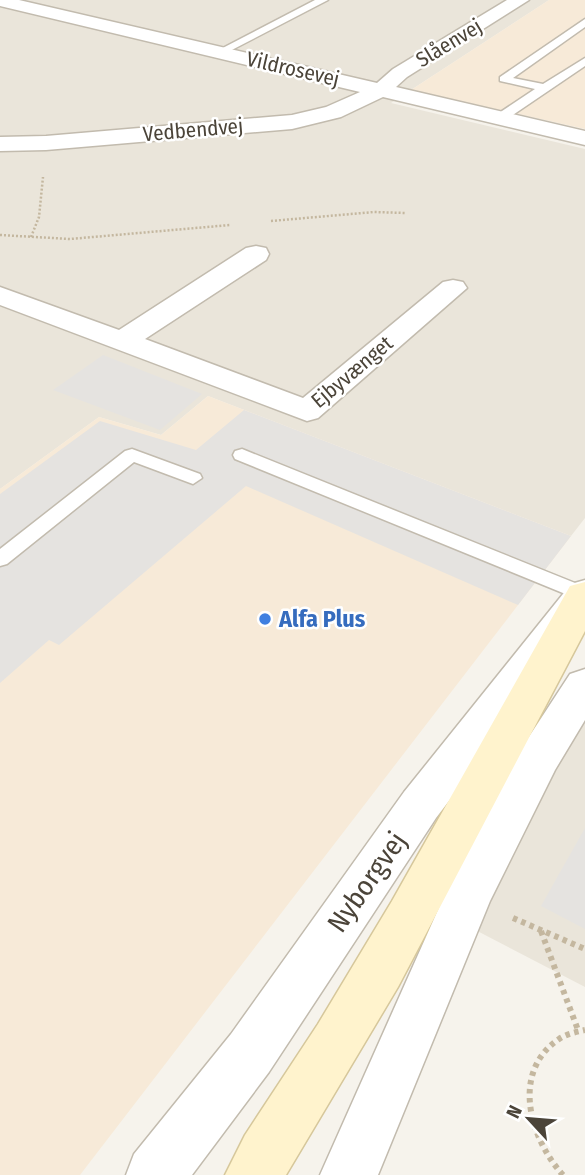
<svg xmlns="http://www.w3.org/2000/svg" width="585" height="1175" font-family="'Fira Sans Condensed',sans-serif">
	<rect width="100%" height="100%" fill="#f6f3ec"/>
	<!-- residential -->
	<path fill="#eae5da" d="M 0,0 L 549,0 L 391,103 L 585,149 L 585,518 L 571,536 L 208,396 L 161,435 L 99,417 L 0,489 Z
		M 585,720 L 585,987 L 460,922 Z"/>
	<!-- commercial -->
	<path fill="#f7ead8" d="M 549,0 L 585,0 L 585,129 L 411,90 Z
		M 208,396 L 571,536 L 80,1175 L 0,1175 L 0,489 L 99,417 L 161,435 Z"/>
	<!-- parking -->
	<path fill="#e5e3e0" d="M 103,355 L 202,394 L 160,430 L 53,390 Z
		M 244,410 L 571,536 L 518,605 L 246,486 L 59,645 L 49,640 L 0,683 L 0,494 L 100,421 L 196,450 Z
		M 585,828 L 585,929 L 541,906 Z"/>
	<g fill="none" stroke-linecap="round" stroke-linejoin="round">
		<!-- service casing -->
		<g stroke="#c2bbae" stroke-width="3">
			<path id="service" d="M 315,0 L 328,0 L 224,54 L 215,52 Z
				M 585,19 L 585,27 L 513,78 L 543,84 L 585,58 L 585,66 L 504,121 L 496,121 L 496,115 L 535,89 L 500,81 L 500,77 Z
				M 132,449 L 200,474 L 202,478 L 193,484 L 134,462 L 7,564 L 0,566 L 0,549 L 125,451 Z
				M 242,449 L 585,587 L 585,602 L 235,459 L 233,455 L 235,451 Z"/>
		</g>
		<!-- minor casing -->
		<g stroke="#c2bbae" stroke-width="3">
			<path id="minor" d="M 0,0 L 19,0 L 377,83 L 393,69 L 507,0 L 529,0 L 407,77 L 396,87 L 585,131 L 585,145 L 383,97 L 341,117 L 292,129 L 46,150 L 0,151 L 0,137 L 46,136 L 292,115 L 326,107 L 360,92 L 0,6 Z
				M 256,246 L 266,248 L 269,254 L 266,260 L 145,339 L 303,398 L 443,282 L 453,280 L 463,282 L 467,288 L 318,418 L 307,421 L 0,305 L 0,287 L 119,330 L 246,248 Z"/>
		</g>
		<!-- tertiary casing -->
		<g stroke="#c2bbae" stroke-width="3">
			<path id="tertiary" d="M 585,580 L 585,621 L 436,818 L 269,1072 L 192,1175 L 126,1175 L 134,1154 L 231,1034 L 404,792 L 571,584 Z
				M 585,669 L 585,720 L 555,770 L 490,901 L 378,1175 L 320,1175 L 450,883 L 521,749 L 570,674 Z"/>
		</g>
		<!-- secondary casing -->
		<g stroke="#d6c79b" stroke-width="3">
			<path id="secondary" d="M 585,582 L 585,631 L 398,987 L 286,1175 L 225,1175 L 245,1135 L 318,1024 L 392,901 L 570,586 Z"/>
		</g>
		<!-- path-far1 -->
		<path stroke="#c4b79f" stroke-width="2.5" stroke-dasharray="2 2" stroke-linecap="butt" d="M 271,221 L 374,212 L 406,213
			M 0,235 L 70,239 L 230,225
			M 31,237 L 39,217 L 43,177"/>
		<!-- path -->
		<path stroke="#c4b79f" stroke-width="6" stroke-dasharray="4.5 4.5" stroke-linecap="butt" d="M 513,918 L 585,949
			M 541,931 L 578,1030
			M 563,1175 C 530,1139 510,1072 559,1039 C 566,1034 576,1032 585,1030"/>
		<!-- service -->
		<use href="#service" fill="#fff" fill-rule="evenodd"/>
		<!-- minor -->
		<use href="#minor" fill="#fff" fill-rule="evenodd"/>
		<!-- tertiary -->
		<use href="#tertiary" fill="#fff" fill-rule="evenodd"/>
		<!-- secondary -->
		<use href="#secondary" fill="#fff3cd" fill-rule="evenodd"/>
	</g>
	<!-- markers -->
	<circle fill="#3f7fe0" stroke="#fff" stroke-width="2.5" cx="265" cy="619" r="7"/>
	<g text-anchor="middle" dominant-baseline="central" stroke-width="5" stroke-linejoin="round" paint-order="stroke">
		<!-- far-street labels -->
		<g font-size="21" fill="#4b4439" stroke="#fff">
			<text transform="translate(449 43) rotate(-31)">Slåenvej</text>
			<text transform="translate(293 69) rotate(13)">Vildrosevej</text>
			<text transform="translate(193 130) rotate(-5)">Vedbendvej</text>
			<text transform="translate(352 372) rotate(-40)">Ejbyvænget</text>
		</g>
		<!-- shop labels -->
		<g font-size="24" font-weight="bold" fill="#366cbe" stroke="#fff" text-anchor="start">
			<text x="279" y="619">Alfa Plus</text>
		</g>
		<!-- near-street labels -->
		<g font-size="28" fill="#4b4439" stroke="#fff">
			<text transform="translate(367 882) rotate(-55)">Nyborgvej</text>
		</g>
	</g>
	<!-- north arrow -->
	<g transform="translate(529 1119) rotate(296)" stroke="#ffffff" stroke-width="5" paint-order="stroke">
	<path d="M0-5L12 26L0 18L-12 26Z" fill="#4b4439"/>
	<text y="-10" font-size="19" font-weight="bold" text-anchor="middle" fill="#4b4439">N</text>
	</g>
</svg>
